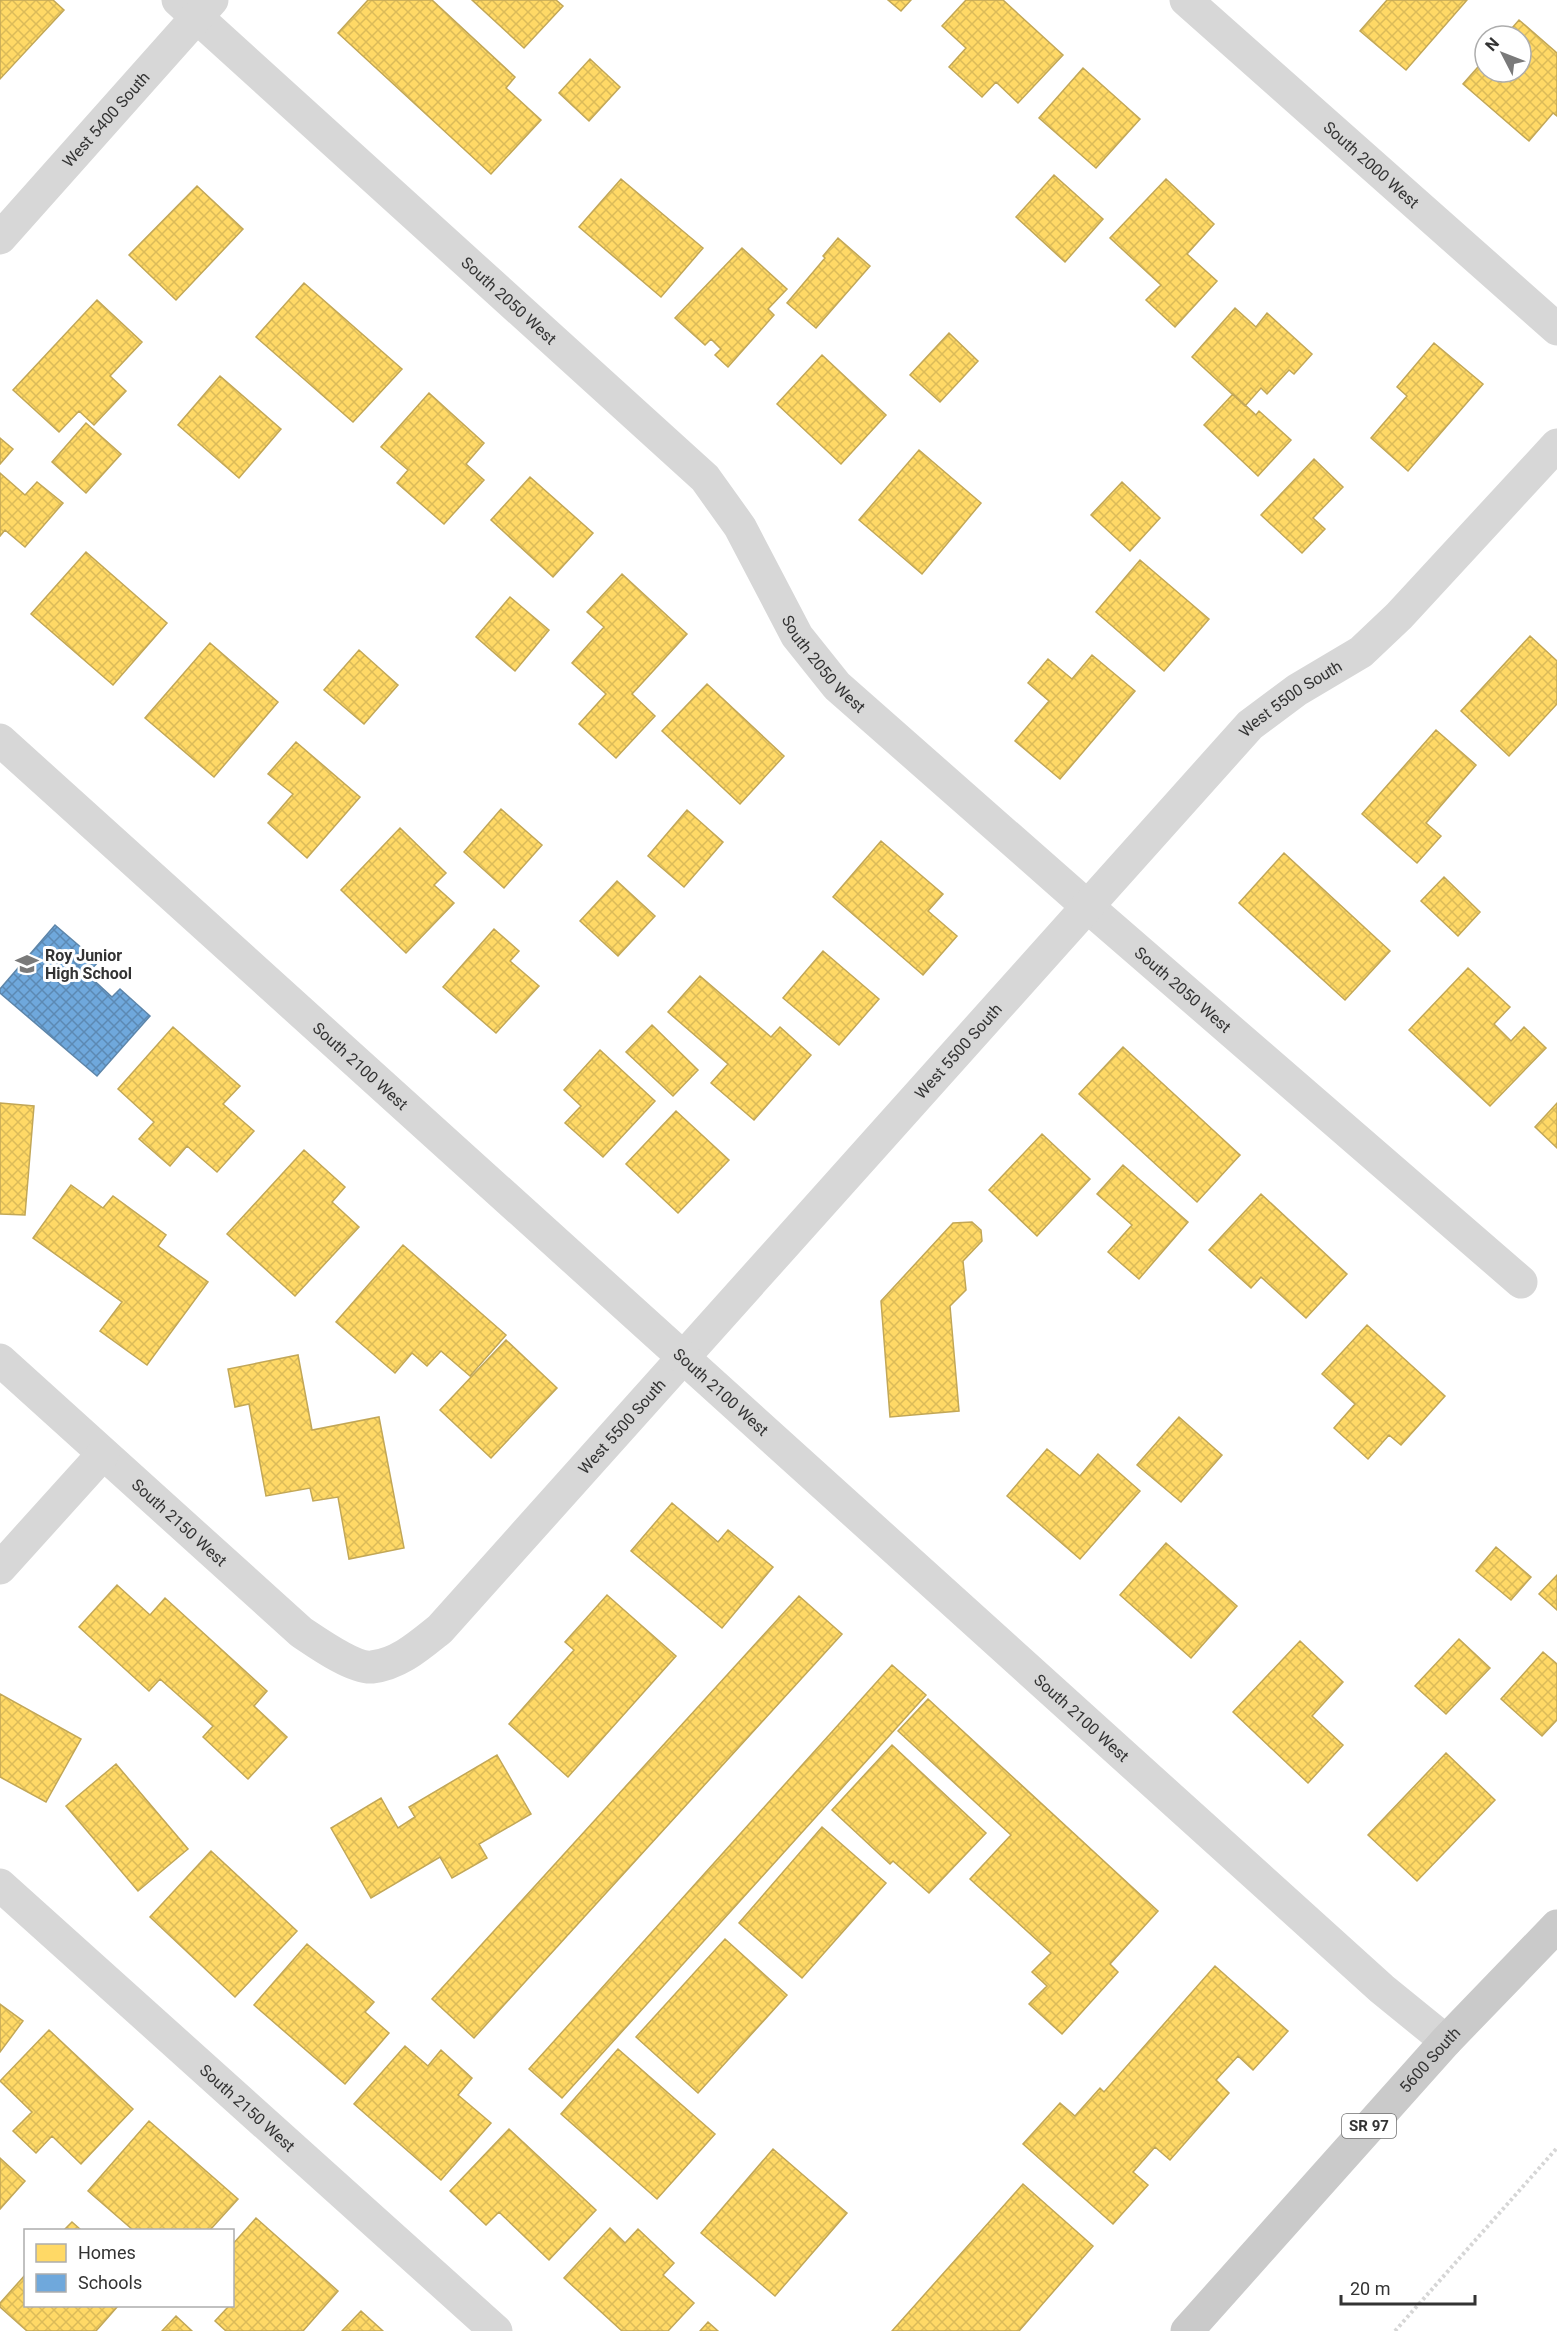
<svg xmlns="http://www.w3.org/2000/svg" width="1557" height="2331" font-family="Roboto,sans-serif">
	<defs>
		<pattern id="homes-cross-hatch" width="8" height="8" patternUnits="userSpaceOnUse" patternTransform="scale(1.5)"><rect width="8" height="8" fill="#ffd966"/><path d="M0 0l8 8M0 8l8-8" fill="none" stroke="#dbbb59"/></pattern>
		<pattern id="schools-cross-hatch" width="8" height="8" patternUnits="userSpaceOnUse" patternTransform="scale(1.5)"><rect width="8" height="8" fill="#6fa8dc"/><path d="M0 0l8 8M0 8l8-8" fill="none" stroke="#5c89b3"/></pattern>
	</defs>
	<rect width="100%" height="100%" fill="#fff"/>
	<!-- homes -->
	<path fill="url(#homes-cross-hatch)" stroke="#c2a757" stroke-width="1.5" d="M 0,0 L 53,0 L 64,10 L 0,79 Z
		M 368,0 L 432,0 L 515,77 L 506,88 L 541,120 L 491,174 L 338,33 Z
		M 472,0 L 556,0 L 563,6 L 524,48 Z
		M 888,0 L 911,0 L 901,11 Z
		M 966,0 L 1003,0 L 1063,55 L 1018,103 L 996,82 L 982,97 L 949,67 L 966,48 L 942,26 Z
		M 1387,0 L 1467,0 L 1406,70 L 1360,31 Z
		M 1519,20 L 1557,53 L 1557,116 L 1553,113 L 1529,141 L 1463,84 L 1485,59 L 1485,72 L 1521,72 L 1521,36 L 1505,36 Z
		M 590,59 L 620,87 L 589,121 L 559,93 Z
		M 1083,68 L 1140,119 L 1096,168 L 1039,118 Z
		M 1054,175 L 1103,219 L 1065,262 L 1016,217 Z
		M 621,179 L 703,248 L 661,297 L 579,227 Z
		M 1166,179 L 1214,224 L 1187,254 L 1217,281 L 1175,327 L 1146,300 L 1161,285 L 1110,238 Z
		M 197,186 L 243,229 L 176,300 L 129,255 Z
		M 838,238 L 870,266 L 816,328 L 787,303 L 825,258 L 823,256 Z
		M 742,248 L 787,289 L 768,309 L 774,315 L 728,367 L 715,355 L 721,349 L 711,339 L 705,345 L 675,318 Z
		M 304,283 L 402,369 L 353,422 L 256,337 Z
		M 97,300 L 142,342 L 110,376 L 126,391 L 94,425 L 79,411 L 59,432 L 13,390 Z
		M 1235,308 L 1256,327 L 1267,313 L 1312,354 L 1294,374 L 1289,370 L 1267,394 L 1261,388 L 1245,406 L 1192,357 Z
		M 949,333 L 978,361 L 940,402 L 910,375 Z
		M 1434,343 L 1483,384 L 1408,471 L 1371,438 L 1407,396 L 1397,387 Z
		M 822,355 L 886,415 L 841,464 L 777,404 Z
		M 220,376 L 281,429 L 239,478 L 178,425 Z
		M 429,393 L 484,443 L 466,464 L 484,480 L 444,524 L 397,483 L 408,470 L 381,447 Z
		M 1233,394 L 1256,415 L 1259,411 L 1291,440 L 1258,476 L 1204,425 Z
		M 86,423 L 121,454 L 86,493 L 52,462 Z
		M 0,438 L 13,449 L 0,464 Z
		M 919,450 L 981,503 L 922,574 L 859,520 Z
		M 1314,459 L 1343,487 L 1313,518 L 1325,529 L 1302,553 L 1261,515 Z
		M 0,473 L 25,495 L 37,482 L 63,503 L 25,547 L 5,530 L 0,536 Z
		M 530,477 L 593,533 L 553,577 L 491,520 Z
		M 1122,482 L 1160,518 L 1130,551 L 1091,515 Z
		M 86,552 L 167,623 L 113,685 L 31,614 Z
		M 1140,560 L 1209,619 L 1164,671 L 1096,612 Z
		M 622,574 L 687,634 L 632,694 L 655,716 L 616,758 L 579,724 L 606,694 L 572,663 L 604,627 L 587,612 Z
		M 510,597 L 549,630 L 515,671 L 476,637 Z
		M 1530,636 L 1557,661 L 1557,704 L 1509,756 L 1461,711 Z
		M 210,643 L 278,702 L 214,777 L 145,718 Z
		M 359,650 L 398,685 L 364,724 L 324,690 Z
		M 1092,655 L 1135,691 L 1060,779 L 1015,741 L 1049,701 L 1028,683 L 1048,659 L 1072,679 Z
		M 707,684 L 784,756 L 740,804 L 662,731 Z
		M 1436,730 L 1476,765 L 1426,823 L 1441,836 L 1417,863 L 1362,814 Z
		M 296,742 L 360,797 L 307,858 L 268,823 L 293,794 L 268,774 Z
		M 501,809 L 542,845 L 504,888 L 464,852 Z
		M 687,810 L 723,842 L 684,887 L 648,856 Z
		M 400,828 L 446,873 L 434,885 L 454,903 L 406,953 L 341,890 Z
		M 881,841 L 943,894 L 928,911 L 957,936 L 923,975 L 833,897 Z
		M 1284,853 L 1390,951 L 1345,1000 L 1239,903 Z
		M 1444,877 L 1480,912 L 1458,936 L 1421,901 Z
		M 617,881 L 655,916 L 618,956 L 580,921 Z
		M 494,929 L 519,951 L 510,961 L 539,986 L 496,1033 L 443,987 Z
		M 823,951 L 879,999 L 839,1045 L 783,998 Z
		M 1468,968 L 1510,1007 L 1494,1024 L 1511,1041 L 1524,1027 L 1546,1048 L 1490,1106 L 1409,1030 Z
		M 700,976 L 771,1037 L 780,1027 L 811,1055 L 754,1120 L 711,1083 L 728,1064 L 668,1012 Z
		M 652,1025 L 698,1070 L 673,1096 L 626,1052 Z
		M 173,1027 L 240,1086 L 223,1104 L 254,1131 L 217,1172 L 187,1146 L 170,1166 L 139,1139 L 154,1122 L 118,1089 Z
		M 1123,1047 L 1240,1155 L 1197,1202 L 1079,1094 Z
		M 600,1050 L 655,1101 L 603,1157 L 565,1123 L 581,1106 L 564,1090 Z
		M 0,1103 L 34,1106 L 25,1215 L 0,1214 Z
		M 1557,1103 L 1557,1148 L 1535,1127 Z
		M 676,1111 L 729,1160 L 678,1213 L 626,1164 Z
		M 1042,1134 L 1090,1179 L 1037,1236 L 989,1190 Z
		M 304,1150 L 345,1187 L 332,1202 L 359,1227 L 295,1296 L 227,1234 Z
		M 1123,1165 L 1188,1222 L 1139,1279 L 1108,1252 L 1132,1225 L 1097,1194 Z
		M 71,1185 L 103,1208 L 113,1196 L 166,1235 L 158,1246 L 208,1282 L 147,1365 L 100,1331 L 122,1302 L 33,1238 Z
		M 1261,1194 L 1347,1274 L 1306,1318 L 1261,1277 L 1251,1288 L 1209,1250 Z
		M 972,1222 L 981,1230 L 982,1241 L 963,1261 L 966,1290 L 950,1306 L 959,1411 L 890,1417 L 881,1301 L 953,1223 Z
		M 403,1245 L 506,1335 L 470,1376 L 441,1351 L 427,1366 L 412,1353 L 395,1373 L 336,1322 Z
		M 1367,1325 L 1445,1396 L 1401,1445 L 1389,1435 L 1368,1459 L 1334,1428 L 1355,1404 L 1322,1374 Z
		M 506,1340 L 557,1388 L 491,1458 L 440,1410 Z
		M 298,1355 L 312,1430 L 379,1417 L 404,1548 L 349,1559 L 338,1497 L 313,1501 L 310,1488 L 266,1496 L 249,1404 L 235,1407 L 228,1369 Z
		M 1179,1417 L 1222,1455 L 1181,1502 L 1137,1465 Z
		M 1047,1449 L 1080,1476 L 1098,1454 L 1140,1491 L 1080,1559 L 1007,1496 Z
		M 672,1503 L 718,1542 L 728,1530 L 773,1567 L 722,1628 L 631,1551 Z
		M 1166,1543 L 1237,1606 L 1191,1658 L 1120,1595 Z
		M 1496,1547 L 1531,1577 L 1511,1600 L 1476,1571 Z
		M 1557,1575 L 1557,1610 L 1539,1594 Z
		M 117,1585 L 150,1615 L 165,1598 L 267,1691 L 254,1706 L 287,1737 L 248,1779 L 203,1737 L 213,1726 L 160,1679 L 149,1691 L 79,1627 Z
		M 607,1595 L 676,1656 L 568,1777 L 509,1724 L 574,1650 L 565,1642 Z
		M 799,1596 L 842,1634 L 474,2038 L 432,1999 Z
		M 1459,1639 L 1490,1668 L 1446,1714 L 1415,1686 Z
		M 1300,1641 L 1343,1682 L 1312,1716 L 1343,1745 L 1308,1783 L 1233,1712 Z
		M 1543,1652 L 1557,1664 L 1557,1720 L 1542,1736 L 1501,1699 Z
		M 892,1665 L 926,1695 L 562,2098 L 529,2069 Z
		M 0,1694 L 81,1739 L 46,1802 L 0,1777 Z
		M 928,1699 L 1158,1911 L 1110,1964 L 1118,1972 L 1062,2034 L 1029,2004 L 1047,1986 L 1032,1972 L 1051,1953 L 970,1879 L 1011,1835 L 898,1731 Z
		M 892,1745 L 986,1833 L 929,1893 L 893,1861 L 890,1864 L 832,1810 Z
		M 1446,1753 L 1495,1800 L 1417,1881 L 1368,1835 Z
		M 497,1755 L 531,1814 L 479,1844 L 487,1858 L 452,1878 L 440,1857 L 371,1898 L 331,1828 L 381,1798 L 398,1828 L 415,1817 L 409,1807 Z
		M 116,1764 L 188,1849 L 138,1891 L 66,1806 Z
		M 822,1827 L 886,1883 L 802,1978 L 739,1923 Z
		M 211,1851 L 297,1931 L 235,1997 L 150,1917 Z
		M 725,1939 L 787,1995 L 698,2093 L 636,2037 Z
		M 307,1944 L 374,2002 L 365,2012 L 389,2033 L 345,2084 L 254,2005 Z
		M 1215,1966 L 1288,2031 L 1253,2070 L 1238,2056 L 1216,2080 L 1229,2093 L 1170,2160 L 1155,2147 L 1133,2172 L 1148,2185 L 1113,2224 L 1023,2144 L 1060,2103 L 1075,2116 L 1100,2088 L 1104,2092 Z
		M 0,2004 L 23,2021 L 0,2052 Z
		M 49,2030 L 133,2109 L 81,2164 L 52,2136 L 36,2153 L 13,2131 L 32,2112 L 0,2081 Z
		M 405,2046 L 428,2066 L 441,2050 L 472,2078 L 458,2095 L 491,2123 L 441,2180 L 354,2104 Z
		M 618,2049 L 715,2134 L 657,2199 L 561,2114 Z
		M 149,2121 L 238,2199 L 210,2230 L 133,2230 L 88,2191 Z
		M 509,2129 L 596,2210 L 549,2260 L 499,2212 L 486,2225 L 450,2191 Z
		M 773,2149 L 847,2213 L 775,2296 L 701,2233 Z
		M 0,2158 L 25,2181 L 0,2209 Z
		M 1023,2184 L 1093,2246 L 1019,2331 L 892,2331 Z
		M 256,2218 L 338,2291 L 303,2331 L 226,2331 L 215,2321 L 228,2307 L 227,2306 L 232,2306 L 232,2245 Z
		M 72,2222 L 81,2230 L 64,2230 Z
		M 610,2228 L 625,2243 L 638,2229 L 674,2263 L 663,2275 L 694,2303 L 668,2331 L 622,2331 L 564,2278 Z
		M 26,2274 L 26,2306 L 118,2306 L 96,2331 L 27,2331 L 0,2307 L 0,2303 Z
		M 361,2311 L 383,2331 L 342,2331 Z
		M 176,2316 L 192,2331 L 162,2331 Z
		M 708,2322 L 718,2331 L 700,2331 Z"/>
	<!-- schools -->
	<path fill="url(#schools-cross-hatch)" stroke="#5d85a9" stroke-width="1.5" d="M 55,925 L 98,962 L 87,974 L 112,997 L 120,989 L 150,1016 L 97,1076 L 0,993 L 0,989 Z"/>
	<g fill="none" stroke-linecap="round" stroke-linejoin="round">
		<!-- path -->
		<path stroke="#d6d6d6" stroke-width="4" stroke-dasharray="3 3" stroke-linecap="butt" d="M 1395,2331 L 1557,2148"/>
		<!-- minor -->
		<g stroke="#d7d7d7" stroke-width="33">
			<path id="s1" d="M 178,0 L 705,478 L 740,527 L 797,636 L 837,686 L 1088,907 L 1521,1282"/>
			<path id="s2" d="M 1186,0 L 1557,329"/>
			<path id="s3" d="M 0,238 L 212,0"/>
			<path id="s4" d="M 0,1360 L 301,1632 C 316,1642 354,1669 372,1667 C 399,1664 420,1645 440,1629 L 1250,725 L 1297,690 L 1361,652 L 1399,616 L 1557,445"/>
			<path d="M 0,1568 L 103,1454"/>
			<path id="s5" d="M 0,1885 L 496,2331"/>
		</g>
		<!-- tertiary -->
		<path stroke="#d7d7d7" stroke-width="33" id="s6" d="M 0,740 L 1382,1989 L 1446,2041"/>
		<!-- primary -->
		<path stroke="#cacaca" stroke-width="33" id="s7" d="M 1187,2331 L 1446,2041 L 1557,1926"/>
	</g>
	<!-- icons -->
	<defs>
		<g id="school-bare" transform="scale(1.8)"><path d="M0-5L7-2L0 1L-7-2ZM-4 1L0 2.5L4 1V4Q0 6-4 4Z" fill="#7a7a7a" stroke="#fff" stroke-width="2.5" paint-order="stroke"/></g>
	</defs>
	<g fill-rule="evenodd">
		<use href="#school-bare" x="27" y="964"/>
	</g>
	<g text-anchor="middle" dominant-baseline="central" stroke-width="6" stroke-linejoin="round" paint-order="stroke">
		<!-- shield labels -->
		<rect fill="#fff" stroke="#707070" stroke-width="1.5" x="1342" y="2114" width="54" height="24" rx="4.5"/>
		<g font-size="15" font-weight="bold" fill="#333">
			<text x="1369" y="2126">SR 97</text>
		</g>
		<!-- street labels -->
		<g font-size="16" fill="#333" stroke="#fff">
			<text stroke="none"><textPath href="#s3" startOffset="159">West 5400 South</textPath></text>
			<text stroke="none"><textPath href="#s2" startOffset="248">South 2000 West</textPath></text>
			<text stroke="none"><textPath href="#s1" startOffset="447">South 2050 West</textPath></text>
			<text stroke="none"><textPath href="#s1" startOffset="933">South 2050 West</textPath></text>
			<text stroke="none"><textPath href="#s4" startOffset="1827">West 5500 South</textPath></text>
			<text stroke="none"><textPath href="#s1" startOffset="1419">South 2050 West</textPath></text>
			<text stroke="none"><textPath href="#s4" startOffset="1341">West 5500 South</textPath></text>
			<text stroke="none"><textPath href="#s6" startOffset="486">South 2100 West</textPath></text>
			<text stroke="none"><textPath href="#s6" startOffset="972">South 2100 West</textPath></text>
			<text stroke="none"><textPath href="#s4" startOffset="837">West 5500 South</textPath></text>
			<text stroke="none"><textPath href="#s4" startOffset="242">South 2150 West</textPath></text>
			<text stroke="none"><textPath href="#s6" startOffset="1458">South 2100 West</textPath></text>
			<text stroke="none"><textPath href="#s7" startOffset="364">5600 South</textPath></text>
			<text stroke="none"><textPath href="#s5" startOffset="333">South 2150 West</textPath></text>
		</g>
		<!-- poi labels -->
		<g font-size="16" font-weight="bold" fill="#333" stroke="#fff" text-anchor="start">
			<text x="45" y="955">Roy Junior<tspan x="45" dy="18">High School</tspan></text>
		</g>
	</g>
	<!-- legend -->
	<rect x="24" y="2229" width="210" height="78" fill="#ffffff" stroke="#adadad" stroke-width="1.5"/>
	<rect x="36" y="2244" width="30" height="18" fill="#ffd966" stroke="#adadad" stroke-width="1.5"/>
	<text x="78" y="2259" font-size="18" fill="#333333">Homes</text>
	<rect x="36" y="2274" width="30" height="18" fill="#6fa8dc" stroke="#adadad" stroke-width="1.5"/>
	<text x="78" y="2289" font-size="18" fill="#333333">Schools</text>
	<!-- north arrow -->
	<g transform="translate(1503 54) rotate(312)"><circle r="28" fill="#ffffff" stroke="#adadad" stroke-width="1.5"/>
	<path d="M0-4.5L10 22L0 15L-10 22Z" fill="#7a7a7a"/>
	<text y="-9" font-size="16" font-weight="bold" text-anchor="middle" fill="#333333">N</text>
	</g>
	<!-- scale -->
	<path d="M1341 2295v9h134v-9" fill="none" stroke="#333333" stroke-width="3"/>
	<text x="1350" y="2295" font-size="18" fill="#333333" stroke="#ffffff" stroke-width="4.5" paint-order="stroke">20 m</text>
</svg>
